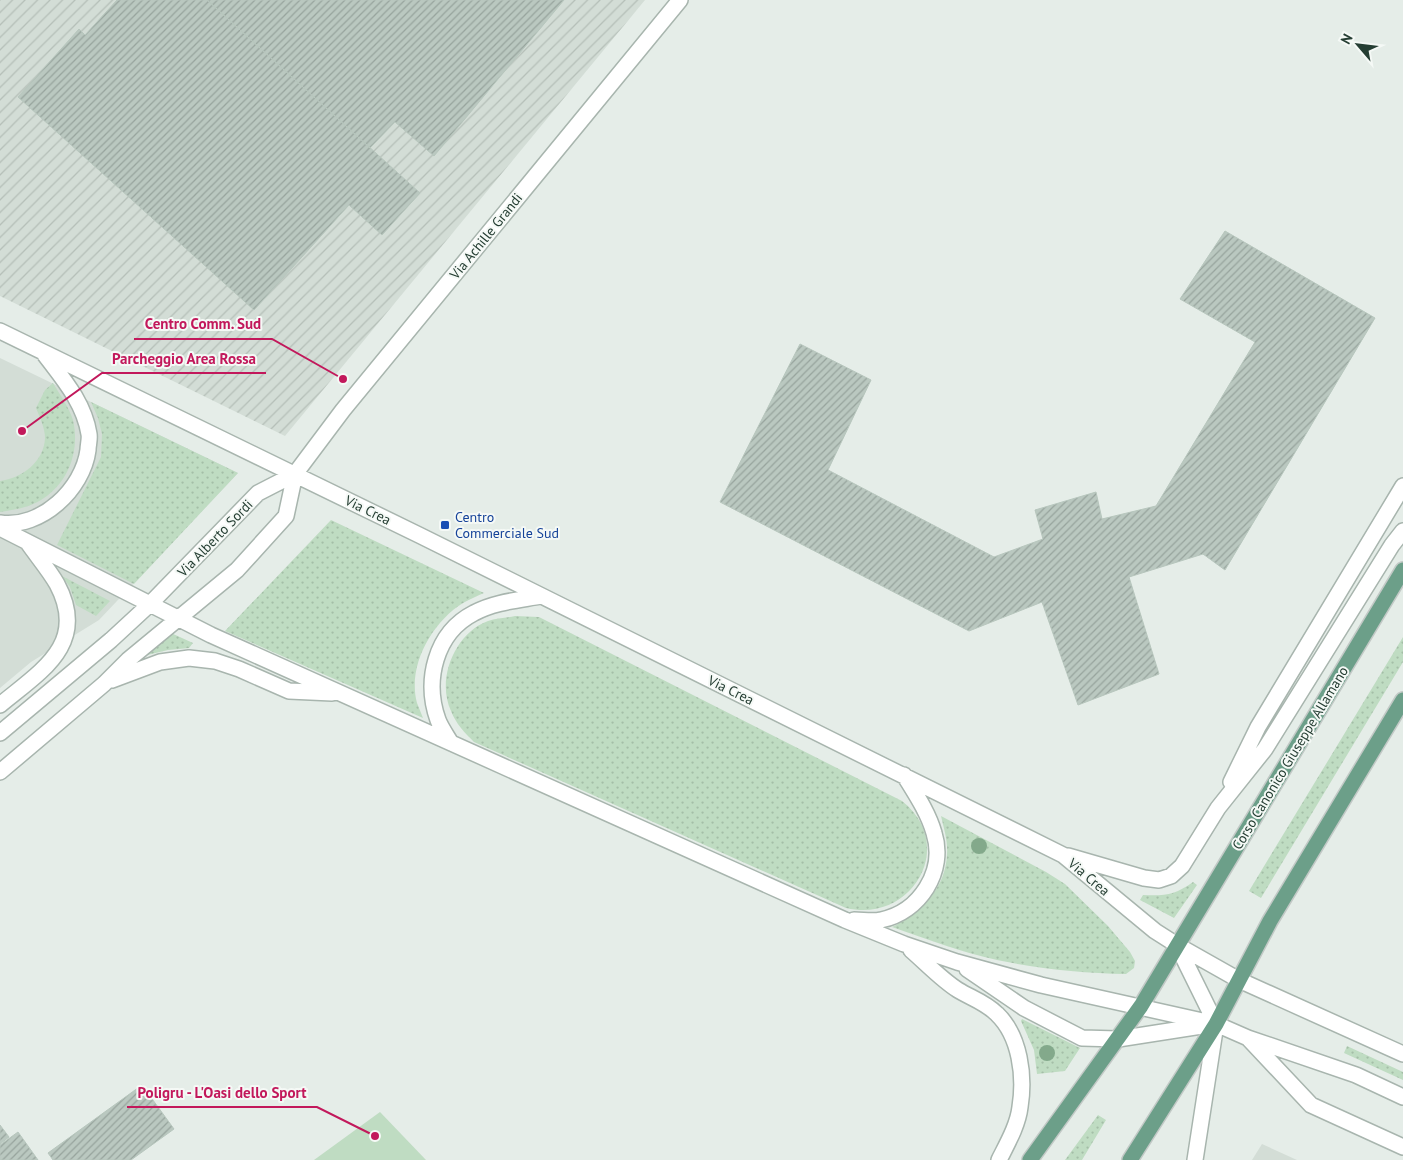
<svg xmlns="http://www.w3.org/2000/svg" width="1403" height="1160" font-family="'PT Sans',sans-serif">
	<defs>
		<pattern id="industrial-furrows" width="10" height="10" patternUnits="userSpaceOnUse" patternTransform="scale(1.25)"><rect width="10" height="10" fill="#d3ddd6"/><path d="M-1 1l2-2M0 10L10 0M9 11l2-2" fill="none" stroke="#b5bfb8"/></pattern>
		<pattern id="grass-dots" width="8" height="8" patternUnits="userSpaceOnUse" patternTransform="scale(1.25)"><rect width="8" height="8" fill="#bfdcc2"/><path d="M2 2h.1M6 6h.1" fill="none" stroke="#a4bea7" stroke-width="1.8" stroke-linecap="round"/></pattern>
		<pattern id="building-hatch" width="6" height="6" patternUnits="userSpaceOnUse" patternTransform="scale(1.25)"><rect width="6" height="6" fill="#bac8c0"/><path d="M-1 1l2-2M0 6l6-6M5 7l2-2" fill="none" stroke="#97a49d"/></pattern>
	</defs>
	<rect width="100%" height="100%" fill="#e5ede8"/>
	<!-- built -->
	<path fill="#d3ddd6" d="M 0,358 L 238,473 L 99,620 L 31,662 L 0,688 Z
		M 1262,1144 L 1297,1160 L 1252,1160 Z"/>
	<!-- industrial -->
	<path fill="url(#industrial-furrows)" d="M 0,0 L 645,0 L 285,436 L 0,296 Z"/>
	<!-- grass -->
	<path fill="url(#grass-dots)" d="M 53,383 C 60,395 69,407 73,420 C 80,450 69,481 44,498 C 32,507 14,510 0,512 L 0,481 C 22,478 44,462 45,438 C 45,428 40,418 36,408 L 45,390 Z
		M 91,402 L 238,473 L 134,584 L 57,545 L 101,457 L 102,434 L 98,418 Z
		M 331,520 L 484,593 C 477,596 470,599 463,603 C 432,622 407,666 417,703 C 419,708 421,713 423,718 L 225,631 Z
		M 62,576 L 110,601 L 96,616 L 76,605 L 70,587 Z
		M 515,616 L 539,617 L 902,801 C 958,845 912,924 846,908 L 474,742 C 465,733 456,724 451,711 C 436,679 455,633 488,621 C 496,618 507,618 515,616 Z
		M 171,633 L 193,643 L 189,648 L 168,650 L 143,656 Z
		M 1403,637 L 1403,662 L 1261,898 L 1249,891 Z
		M 941,816 L 1046,872 L 1065,884 L 1108,926 L 1130,952 L 1135,961 L 1134,968 L 1126,974 C 1083,973 1040,969 997,960 C 961,952 926,939 892,927 C 920,914 946,888 947,854 C 948,842 944,829 941,816 Z
		M 1193,882 L 1197,885 L 1174,918 L 1140,900 L 1143,895 C 1165,896 1175,895 1193,882 Z
		M 1022,1019 L 1080,1048 L 1065,1071 L 1037,1074 L 1034,1050 L 1021,1021 Z
		M 1347,1046 L 1403,1072 L 1403,1080 L 1344,1053 Z
		M 1098,1115 L 1106,1120 L 1082,1160 L 1065,1160 Z"/>
	<!-- pitch -->
	<path fill="#bfdcc2" d="M 380,1112 L 426,1160 L 314,1160 Z"/>
	<!-- building -->
	<path fill="url(#building-hatch)" stroke="#b7c6bd" d="M 117,0 L 207,0 L 420,193 L 382,235 L 349,205 L 254,310 L 18,97 L 79,29 L 85,35 Z
		M 207,0 L 564,0 L 434,156 L 395,122 L 370,148 Z
		M 1225,231 L 1375,318 L 1225,570 L 1203,554 L 1129,577 L 1159,674 L 1078,705 L 1042,602 L 969,631 L 720,502 L 800,344 L 871,380 L 828,470 L 994,557 L 1043,539 L 1035,510 L 1096,492 L 1102,519 L 1156,506 L 1255,342 L 1180,299 Z
		M 142,1085 L 174,1129 L 131,1160 L 53,1160 L 48,1153 Z
		M 0,1125 L 9,1137 L 0,1144 Z
		M 18,1132 L 38,1160 L 0,1160 L 0,1145 Z"/>
	<g fill="none" stroke-linecap="round" stroke-linejoin="round">
		<!-- minor casing -->
		<g stroke="#a8b5ae" stroke-width="18">
			<path id="minor" d="M 0,331 L 419,535 L 1063,855 L 1155,931 L 1177,945 L 1239,980 L 1403,1054
				M 0,523 C 41,529 83,489 88,450 C 88,445 90,439 89,434 C 84,403 64,380 45,355
				M 0,528 L 211,635 L 845,920 L 904,944 L 957,962 L 1041,985 L 1216,1024 L 1248,1038 L 1356,1075 L 1403,1097
				M 112,680 L 160,662 L 189,658 L 215,661 L 239,669 L 289,691 L 332,693
				M 0,705 C 41,671 89,644 57,584 C 49,570 37,556 28,543
				M 0,733 L 111,640 L 150,604 L 258,493 L 295,474
				M 451,743 C 447,736 441,728 438,720 C 424,681 435,633 474,613 C 494,602 519,600 541,596
				M 0,772 L 104,684 L 128,660 L 237,570 L 286,516 L 295,474 L 343,410 L 680,0
				M 1231,782 L 1258,727 L 1403,486
				M 1068,856 L 1144,878 L 1159,880 L 1171,876 L 1182,866 L 1218,808 L 1265,749 L 1392,545 L 1403,531
				M 854,920 C 863,920 873,922 881,920 C 920,912 946,871 934,833 C 928,812 915,793 904,775
				M 1177,945 L 1216,1024 L 1195,1160
				M 911,950 C 926,963 942,980 958,990 C 971,998 985,1002 997,1014 C 1020,1036 1025,1076 1020,1107 C 1018,1125 1007,1144 999,1160
				M 967,969 L 1024,1008 L 1082,1038 L 1118,1039 L 1208,1025
				M 1249,1039 L 1311,1105 L 1403,1147"/>
		</g>
		<!-- major casing -->
		<g stroke="#c2c9c6" stroke-width="18">
			<path id="major" d="M 1030,1160 L 1141,1006 L 1403,570
				M 1130,1160 L 1216,1024 L 1270,921 L 1403,700"/>
		</g>
		<!-- minor -->
		<use href="#minor" stroke="#fff" stroke-width="15"/>
		<!-- major -->
		<use href="#major" stroke="#6c9f89" stroke-width="15"/>
	</g>
	<!-- trees -->
	<g fill="#83a98b">
		<circle cx="979" cy="846" r="8"/>
		<circle cx="1047" cy="1053" r="8"/>
	</g>
	<!-- markers -->
	<rect fill="#1a4fb4" stroke="#f5f9f6" stroke-width="2" x="440" y="520" width="10" height="10" rx="2.5"/>
	<g text-anchor="middle" dominant-baseline="central" stroke-width="4" stroke-linejoin="round" paint-order="stroke">
		<!-- street labels -->
		<g font-size="14" fill="#253e33" stroke="#f5f9f6">
			<text transform="translate(486 236) rotate(-51)">Via Achille Grandi</text>
			<text transform="translate(368 510) rotate(26)">Via Crea</text>
			<text transform="translate(215 538) rotate(-46)">Via Alberto Sordi</text>
			<text transform="translate(731 690) rotate(26)">Via Crea</text>
			<text transform="translate(1290 758) rotate(-59)">Corso Canonico Giuseppe Allamano</text>
			<text transform="translate(1089 877) rotate(40)">Via Crea</text>
		</g>
		<!-- transit labels -->
		<g font-size="14" fill="#164399" stroke="#f5f9f6" text-anchor="start">
			<text x="455" y="517">Centro<tspan x="455" dy="16">Commerciale Sud</tspan></text>
		</g>
	</g>
	<!-- callouts -->
	<path fill="none" stroke="#c2185b" stroke-width="2" d="M343 379L272 339H134M22 431L102 373H266M375 1136L317 1107H127"/>
	<g fill="#c2185b" stroke="#f5f9f6" stroke-width="2">
		<circle cx="343" cy="379" r="5"/>
		<circle cx="22" cy="431" r="5"/>
		<circle cx="375" cy="1136" r="5"/>
	</g>
	<g font-size="15" text-anchor="middle" font-weight="bold" fill="#c2185b" stroke="#f5f9f6" stroke-width="4" stroke-linejoin="round" paint-order="stroke">
		<text x="203" y="329">Centro Comm. Sud</text>
		<text x="184" y="364">Parcheggio Area Rossa</text>
		<text x="222" y="1098">Poligru - L'Oasi dello Sport</text>
	</g>
	<!-- north arrow -->
	<g transform="translate(1358 45) rotate(298)" stroke="#f5f9f6" stroke-width="4" paint-order="stroke">
	<path d="M0-4L9 19L0 12L-9 19Z" fill="#253e33"/>
	<text y="-8" font-size="14" font-weight="bold" text-anchor="middle" fill="#253e33">N</text>
	</g>
</svg>
